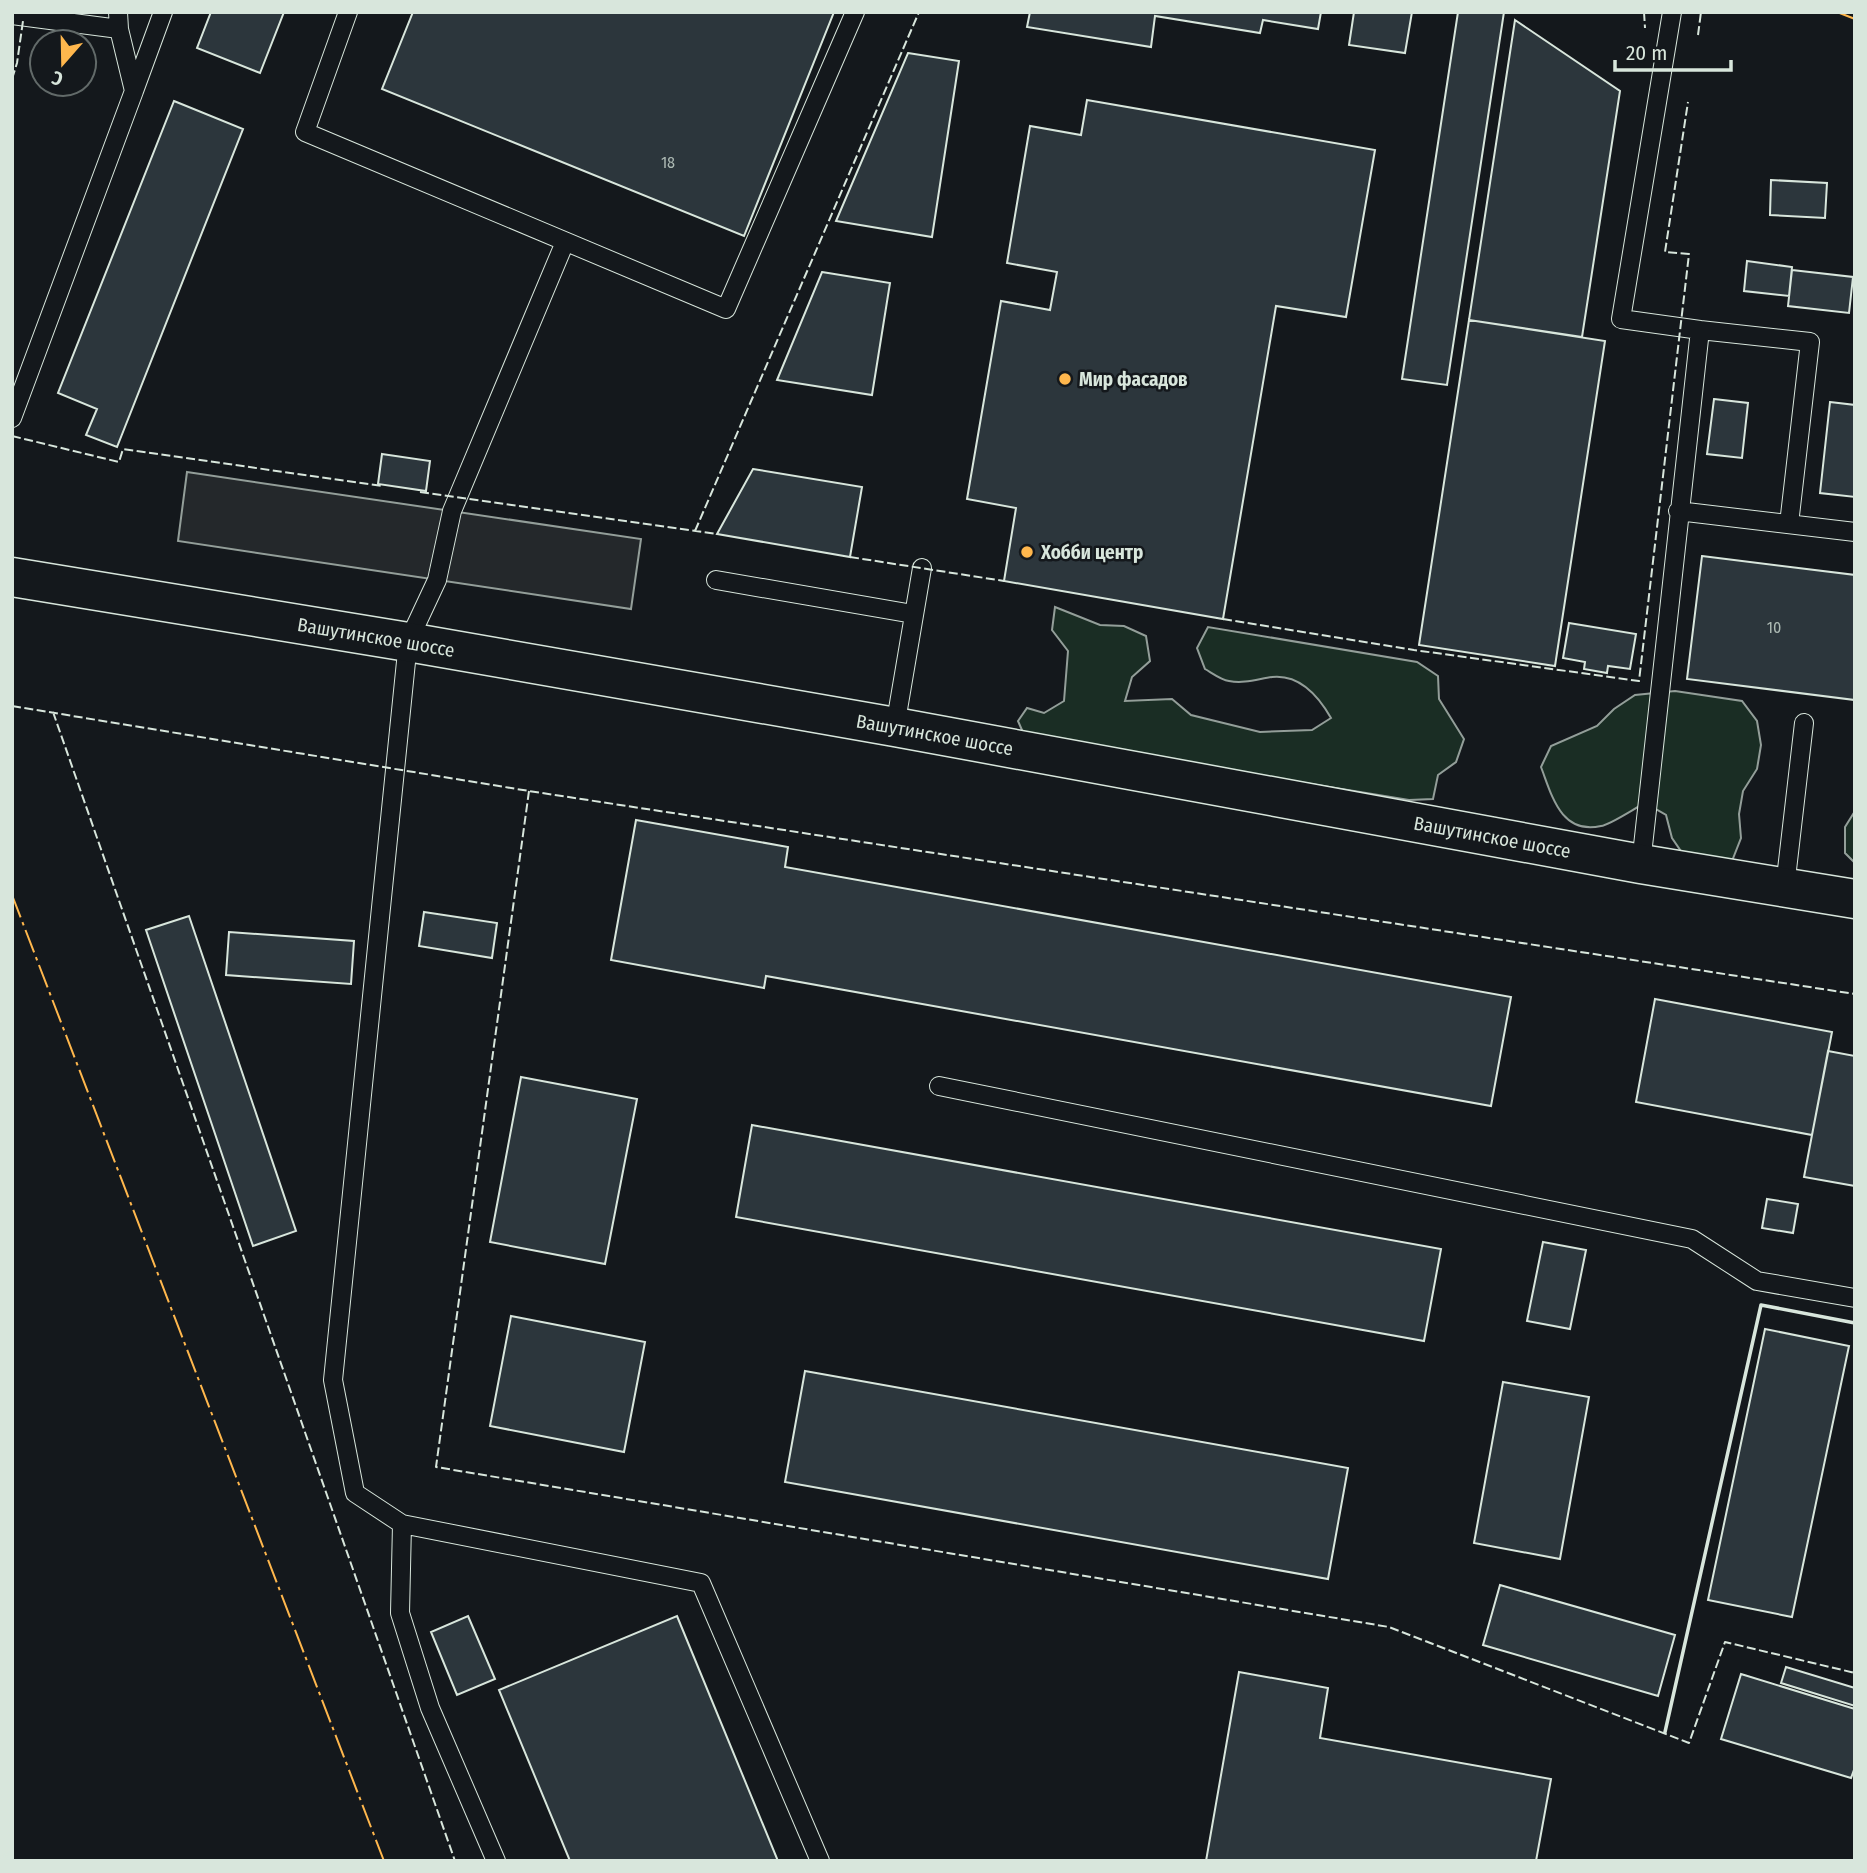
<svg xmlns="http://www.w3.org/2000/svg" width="1867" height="1873" font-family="'Fira Sans Condensed',sans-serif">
	<rect width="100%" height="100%" fill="#14181c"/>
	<!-- green -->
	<path fill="#1a2d24" stroke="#939e99" stroke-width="2" d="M 1055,607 L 1100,625 L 1124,626 L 1146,636 L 1150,661 L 1132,677 L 1125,701 L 1172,699 L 1191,715 L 1260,732 L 1312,730 L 1331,718 C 1319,697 1300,674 1272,677 C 1258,679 1244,684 1229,681 C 1221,680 1212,673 1205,669 L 1197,648 L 1208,627 L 1417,662 L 1438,676 L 1439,699 L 1464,739 L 1456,762 L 1438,775 L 1433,799 L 1409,800 L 1025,737 L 1018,721 L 1027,708 L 1044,713 L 1064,701 L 1068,651 L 1052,630 Z
		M 1675,691 L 1742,701 L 1757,721 L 1761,745 L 1757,769 L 1743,791 L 1739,814 L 1741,838 L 1732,861 L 1685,857 L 1672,838 L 1666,815 L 1645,803 C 1635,808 1610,825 1601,826 C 1561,835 1552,796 1541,767 L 1551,746 L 1597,726 L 1614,709 L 1635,695 Z
		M 1855,811 L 1855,863 L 1845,853 L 1845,827 Z"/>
	<!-- parking -->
	<path fill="#24282b" stroke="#939e99" stroke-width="2" d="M 187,472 L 641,539 L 631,609 L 178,541 Z"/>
	<!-- building -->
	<path fill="#2c363c" stroke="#d8e6dc" stroke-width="2" d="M 211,12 L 284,12 L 260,73 L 197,48 Z
		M 413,12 L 834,12 L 744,236 L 382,89 Z
		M 1030,12 L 1321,12 L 1318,29 L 1263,20 L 1260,33 L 1155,16 L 1151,47 L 1027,27 Z
		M 1354,12 L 1412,12 L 1405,53 L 1349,45 Z
		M 1458,12 L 1504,12 L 1447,385 L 1402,379 Z
		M 1515,20 L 1620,91 L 1582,337 L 1469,320 Z
		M 908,53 L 959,61 L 932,237 L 836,221 Z
		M 1087,100 L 1375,150 L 1346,317 L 1276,306 L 1223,619 L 1004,581 L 1016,508 L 967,499 L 1001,301 L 1050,310 L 1057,272 L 1007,263 L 1030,126 L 1081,135 Z
		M 174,101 L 243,129 L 117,447 L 86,435 L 97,409 L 58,393 Z
		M 1771,180 L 1827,183 L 1825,218 L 1770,215 Z
		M 1747,261 L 1792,267 L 1789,296 L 1744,291 Z
		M 1792,270 L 1853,277 L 1849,313 L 1788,306 Z
		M 822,272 L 890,283 L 872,395 L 777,380 Z
		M 1469,320 L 1605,341 L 1555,666 L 1419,645 Z
		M 1714,399 L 1748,403 L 1742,458 L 1707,454 Z
		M 1830,402 L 1855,405 L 1855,497 L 1820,493 Z
		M 382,454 L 430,461 L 426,491 L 378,484 Z
		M 753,469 L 862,487 L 850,557 L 717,534 Z
		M 1702,556 L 1855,575 L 1855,700 L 1687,679 Z
		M 1569,623 L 1636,634 L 1630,669 L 1608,666 L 1607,673 L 1584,669 L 1585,662 L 1563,658 Z
		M 636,820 L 788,847 L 785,867 L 1511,997 L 1491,1106 L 766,976 L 764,988 L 611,960 Z
		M 424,912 L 497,923 L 492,958 L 419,946 Z
		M 189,916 L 296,1231 L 253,1246 L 146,930 Z
		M 229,932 L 354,941 L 351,984 L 226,975 Z
		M 1655,999 L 1832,1032 L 1812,1135 L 1636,1102 Z
		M 1828,1051 L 1855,1056 L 1855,1186 L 1804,1177 Z
		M 521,1077 L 637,1099 L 605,1264 L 490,1242 Z
		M 752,1125 L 1441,1249 L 1424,1341 L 736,1217 Z
		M 1767,1199 L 1798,1204 L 1793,1233 L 1762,1228 Z
		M 1543,1242 L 1586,1250 L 1570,1329 L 1527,1321 Z
		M 511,1316 L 645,1342 L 624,1452 L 490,1426 Z
		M 1765,1329 L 1849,1346 L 1792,1617 L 1708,1600 Z
		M 805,1371 L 1348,1468 L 1328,1579 L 785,1482 Z
		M 1503,1382 L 1589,1397 L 1560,1559 L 1474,1543 Z
		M 1500,1585 L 1675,1635 L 1658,1696 L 1483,1645 Z
		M 468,1616 L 495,1679 L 457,1695 L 431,1632 Z
		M 677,1616 L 778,1861 L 570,1861 L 499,1690 Z
		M 1786,1667 L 1855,1688 L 1855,1706 L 1781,1683 Z
		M 1239,1672 L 1328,1688 L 1320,1738 L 1551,1779 L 1536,1861 L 1206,1861 Z
		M 1741,1674 L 1855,1709 L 1855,1767 L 1851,1778 L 1721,1739 Z"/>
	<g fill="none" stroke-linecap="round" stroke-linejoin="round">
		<!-- service casing -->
		<g stroke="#d8e6dc" stroke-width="20">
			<path id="service" d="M 348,12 L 305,132 L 726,309 L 855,12
				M 1672,12 L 1621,319 L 1700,330
				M 12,15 L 119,29
				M 134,91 L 163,12
				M 565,242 L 452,511 L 437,580 L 408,642 L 333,1380 L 355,1493 L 402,1524 L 701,1583 L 820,1861
				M 12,418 L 134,91 L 119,29 L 118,12
				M 1678,511 L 1855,532
				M 716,580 L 913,614
				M 895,727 L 922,568
				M 1641,864 L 1700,330 L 1810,342 L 1789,524
				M 1785,887 L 1804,723
				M 939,1086 L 1692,1239 L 1757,1281 L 1855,1298
				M 402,1524 L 400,1613 L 430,1708 L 496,1861"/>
		</g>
		<!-- tertiary casing -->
		<g stroke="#d8e6dc" stroke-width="41">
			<g id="tertiary">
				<path id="s1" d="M 12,577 L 408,642 L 895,727 L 1641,864 L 1855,899"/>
			</g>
		</g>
		<!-- service -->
		<use href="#service" stroke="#14181c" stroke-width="18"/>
		<!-- tertiary -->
		<use href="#tertiary" stroke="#14181c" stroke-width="38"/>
		<!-- fence -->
		<path stroke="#d8e6dc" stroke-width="2" stroke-dasharray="9 3.5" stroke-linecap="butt" d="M 1644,12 L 1645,28
			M 1698,35 L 1701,12
			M 12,79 L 17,63 L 23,21
			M 12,436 L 119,462 L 123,449 L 382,486
			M 420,492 L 717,534
			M 695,531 L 919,12
			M 850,557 L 1004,581
			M 1223,619 L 1414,650 L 1639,681 L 1689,254 L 1665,252 L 1688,102
			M 12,706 L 529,791 L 1855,994
			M 53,712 L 455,1861
			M 529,791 L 436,1467 L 1389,1627 L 1689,1743 L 1725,1642 L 1855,1673"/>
		<!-- wall -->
		<path stroke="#d8e6dc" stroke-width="3.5" d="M 1665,1732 L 1761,1305 L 1855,1323"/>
		<!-- power -->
		<path stroke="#ffb74d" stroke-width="2" stroke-dasharray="24 5 3.5 5" stroke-linecap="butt" d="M 1837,12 L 1855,19
			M 12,895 L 384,1861"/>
	</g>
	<!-- markers -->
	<g fill="#ffb74d" stroke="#14181c" stroke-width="2.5">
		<circle cx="1065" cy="379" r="7"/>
		<circle cx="1027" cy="552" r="7"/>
	</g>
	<g text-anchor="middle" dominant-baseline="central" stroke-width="5" stroke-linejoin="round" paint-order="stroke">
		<!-- number labels -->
		<g font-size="16" fill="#adbab4">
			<text x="668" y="162">18</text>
			<text x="1774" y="627">10</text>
		</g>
		<!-- poi labels -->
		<g font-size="19" font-weight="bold" fill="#d8e6dc" stroke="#14181c" text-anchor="start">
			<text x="1079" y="379">Мир фасадов</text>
			<text x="1041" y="552">Хобби центр</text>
		</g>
		<!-- street labels -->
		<g font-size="19" fill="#d8e6dc" stroke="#14181c">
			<text stroke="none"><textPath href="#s1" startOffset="369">Вашутинское шоссе</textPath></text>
			<text stroke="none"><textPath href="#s1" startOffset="936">Вашутинское шоссе</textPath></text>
			<text stroke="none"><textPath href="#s1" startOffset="1503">Вашутинское шоссе</textPath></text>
		</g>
	</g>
	<!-- border -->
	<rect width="1867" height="1873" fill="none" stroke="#d8e6dc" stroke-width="28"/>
	<!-- north arrow -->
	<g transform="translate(63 63) rotate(200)"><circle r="33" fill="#14181c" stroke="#626a69" stroke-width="2"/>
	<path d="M0-5L12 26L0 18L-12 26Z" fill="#ffb74d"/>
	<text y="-10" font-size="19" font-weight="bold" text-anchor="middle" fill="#d8e6dc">С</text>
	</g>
	<!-- scale -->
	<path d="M1615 60v10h116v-10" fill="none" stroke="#d8e6dc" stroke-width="3.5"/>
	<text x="1626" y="60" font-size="21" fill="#d8e6dc" stroke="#14181c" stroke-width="5" paint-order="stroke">20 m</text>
</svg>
